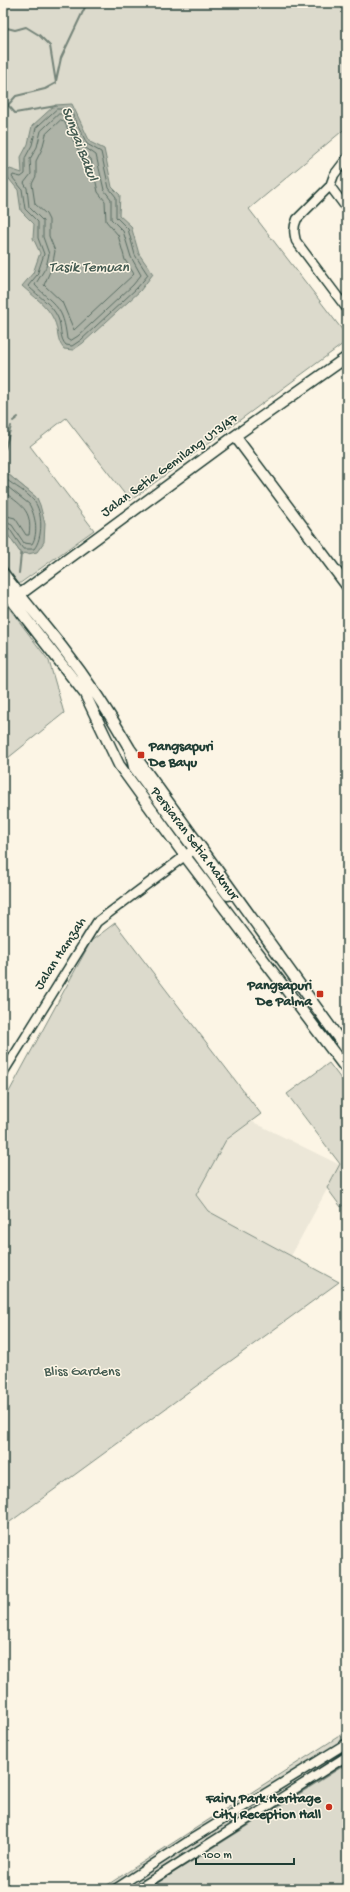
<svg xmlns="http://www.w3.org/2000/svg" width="350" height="1892" font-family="'Gochi Hand',sans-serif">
	<rect width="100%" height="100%" fill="#fcf5e5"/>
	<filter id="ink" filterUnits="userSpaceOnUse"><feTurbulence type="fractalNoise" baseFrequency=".025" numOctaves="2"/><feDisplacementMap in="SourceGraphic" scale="8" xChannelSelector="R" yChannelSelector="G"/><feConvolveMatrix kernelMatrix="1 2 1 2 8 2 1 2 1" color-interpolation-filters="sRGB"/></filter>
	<g filter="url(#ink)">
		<!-- built -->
		<path fill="#ece7d8" d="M 251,1121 L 340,1165 L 291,1256 L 208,1211 L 196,1195 L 226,1140 Z"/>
		<!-- green -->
		<path fill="#dcdacc" stroke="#7e8c80" d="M 3,3 L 347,3 L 347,127 L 249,209 L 347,336 L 347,341 L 130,501 L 66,418 L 30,446 L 94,530 L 19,584 L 3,562 L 3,528 L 20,552 L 20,556 L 37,498 L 3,470 Z
			M 3,600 L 49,661 L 64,713 L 3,762 Z
			M 115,923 L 261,1114 L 226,1140 L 196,1195 L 208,1211 L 339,1282 L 3,1527 L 3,1103 L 91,941 Z
			M 329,1063 L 347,1087 L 347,1202 L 341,1207 L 327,1188 L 340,1164 L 287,1094 Z
			M 347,1731 L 347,1889 L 101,1889 Z"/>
		<!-- water -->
		<path fill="#aeb3a7" stroke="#758479" d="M 72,104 L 90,142 L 104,149 L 112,187 L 120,195 L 119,215 L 131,226 L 139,254 L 153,274 L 140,291 L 83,343 L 73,350 L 64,349 C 56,340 59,330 54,320 C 48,306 33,296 22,286 L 33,273 L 40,253 L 33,238 L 34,224 L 21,211 L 18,190 L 5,174 L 10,169 L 22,173 L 21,157 L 28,144 L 32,126 L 55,105 Z
			M 3,470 L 37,498 L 40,505 L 45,524 L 44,542 L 37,552 L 28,554 L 24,553 L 20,556 L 20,552 L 3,528 Z"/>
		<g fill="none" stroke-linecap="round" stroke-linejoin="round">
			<!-- shore -->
			<path stroke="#586c62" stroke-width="1" d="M 57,109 L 70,109 L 87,144 L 101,152 L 109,188 L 116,197 L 116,217 L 128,229 L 135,255 L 148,275 L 137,288 L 81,340 L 72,346 L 66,345 C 59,338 62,327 58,318 C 52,304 39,297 28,286 L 37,275 L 44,254 L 38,238 L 38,222 L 25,209 L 22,189 L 12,177 L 13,175 L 21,177 L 25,174 L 25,158 L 32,145 L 36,128 Z
				M 59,114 L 67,114 L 83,146 L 96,155 L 104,190 L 111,199 L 111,219 L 123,231 L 131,257 L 141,275 L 133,285 L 78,336 L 70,341 L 67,339 C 63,305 56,308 35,285 L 46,267 L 49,254 L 43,237 L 43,221 L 29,207 L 27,188 L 24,183 L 31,174 L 30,159 L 37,147 L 41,131 Z
				M 61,120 L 64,121 L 78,150 L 91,159 L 98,192 L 105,201 L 106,221 L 118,235 L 125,260 L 134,274 L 74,330 L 62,302 L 44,285 L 52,267 L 55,251 L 49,236 L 49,220 L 46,214 L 35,204 L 32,184 L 36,176 L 36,161 L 42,149 L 46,134 Z
				M 3,474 L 6,479 C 14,486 27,492 34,501 C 43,512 43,538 34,549 L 23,549 L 9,528 L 3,526
				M 3,483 L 29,504 C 35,514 39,533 32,544 L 24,543 L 12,525 L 3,521
				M 3,491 C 20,505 33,509 29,535 L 26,535 L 15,518 L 3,515"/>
			<!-- stream -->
			<path stroke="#758479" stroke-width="2" d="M 3,27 L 15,30 L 26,27 L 39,35 L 50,46 L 56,83 L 45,89 L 16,96 L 8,105 L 15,113 L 56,106
				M 56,81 L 61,58 L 87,3
				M 13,421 L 18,417
				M 5,449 L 11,426
				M 19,573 L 21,554
				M 147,1889 L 347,1763"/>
			<!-- minor casing -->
			<g stroke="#1f3d34" stroke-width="11">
				<path id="minor" d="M 347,158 L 334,175 L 330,186 L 297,219 C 293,228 294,233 296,241 L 347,309
					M 330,186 L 347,209
					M 3,1073 L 97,922 L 194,849
					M 115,1889 L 190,1840 L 347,1743
					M 138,1889 L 347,1756"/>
			</g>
			<!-- tertiary casing -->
			<g stroke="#1f3d34" stroke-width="13">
				<path id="tertiary" d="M 235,436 L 347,586
					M 3,573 C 22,599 43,622 62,647 C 87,679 110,714 130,749 L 347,1050
					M 3,589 L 85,694 L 119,765 L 185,856 L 347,1070
					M 15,598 L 235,436 L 347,357
					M 131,754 L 134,767 L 228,895"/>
			</g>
			<!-- minor -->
			<use href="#minor" stroke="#fcf5e5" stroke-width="8"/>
			<!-- tertiary -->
			<use href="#tertiary" stroke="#fcf5e5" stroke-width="10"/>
		</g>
	</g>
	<!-- markers -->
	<g fill="#c8321e" stroke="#fcf5e5" stroke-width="1.5">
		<rect x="137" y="751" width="8" height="8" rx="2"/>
		<rect x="316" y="990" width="8" height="8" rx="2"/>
		<circle cx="329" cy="1807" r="4"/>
	</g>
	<g text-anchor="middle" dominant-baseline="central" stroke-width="3" stroke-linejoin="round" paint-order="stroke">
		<!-- street labels -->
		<g font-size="14" fill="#1f3d34" stroke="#fcf5e5">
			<text transform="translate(170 466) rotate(-36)">Jalan Setia Gemilang U13/47</text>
			<text transform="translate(194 844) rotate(53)">Persiaran Setia Makmur</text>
			<text transform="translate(61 954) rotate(-57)">Jalan Hamzah</text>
		</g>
		<!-- poi labels -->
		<g font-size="14" font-weight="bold" fill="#1f3d34" stroke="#fcf5e5" text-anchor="end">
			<text x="149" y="747" text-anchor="start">Pangsapuri<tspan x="149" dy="16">De Bayu</tspan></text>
			<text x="312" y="986">Pangsapuri<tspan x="312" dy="16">De Palma</tspan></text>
			<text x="321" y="1799">Fairy Park Heritage<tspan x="321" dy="16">City Reception Hall</tspan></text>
		</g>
		<!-- park labels -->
		<g font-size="14" fill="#455c52" stroke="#fcf5e5">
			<text x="82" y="1372">Bliss Gardens</text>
		</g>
		<!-- water labels -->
		<g font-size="15" font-style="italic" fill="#435a51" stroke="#fcf5e5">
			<text transform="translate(79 144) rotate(69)">Sungai Bakul</text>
			<text x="89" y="268">Tasik Temuan</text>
		</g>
	</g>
	<!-- margin -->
	<rect width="350" height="1892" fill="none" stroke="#fcf5e5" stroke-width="16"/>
	<rect x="8" y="8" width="334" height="1876" fill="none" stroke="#1f3d34" stroke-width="1.5" filter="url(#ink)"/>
	<!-- scale -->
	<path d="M196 1858v6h98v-6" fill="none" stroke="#1f3d34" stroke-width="2"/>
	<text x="202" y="1858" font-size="12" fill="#1f3d34" stroke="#fcf5e5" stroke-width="3" paint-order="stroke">100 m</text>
</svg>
